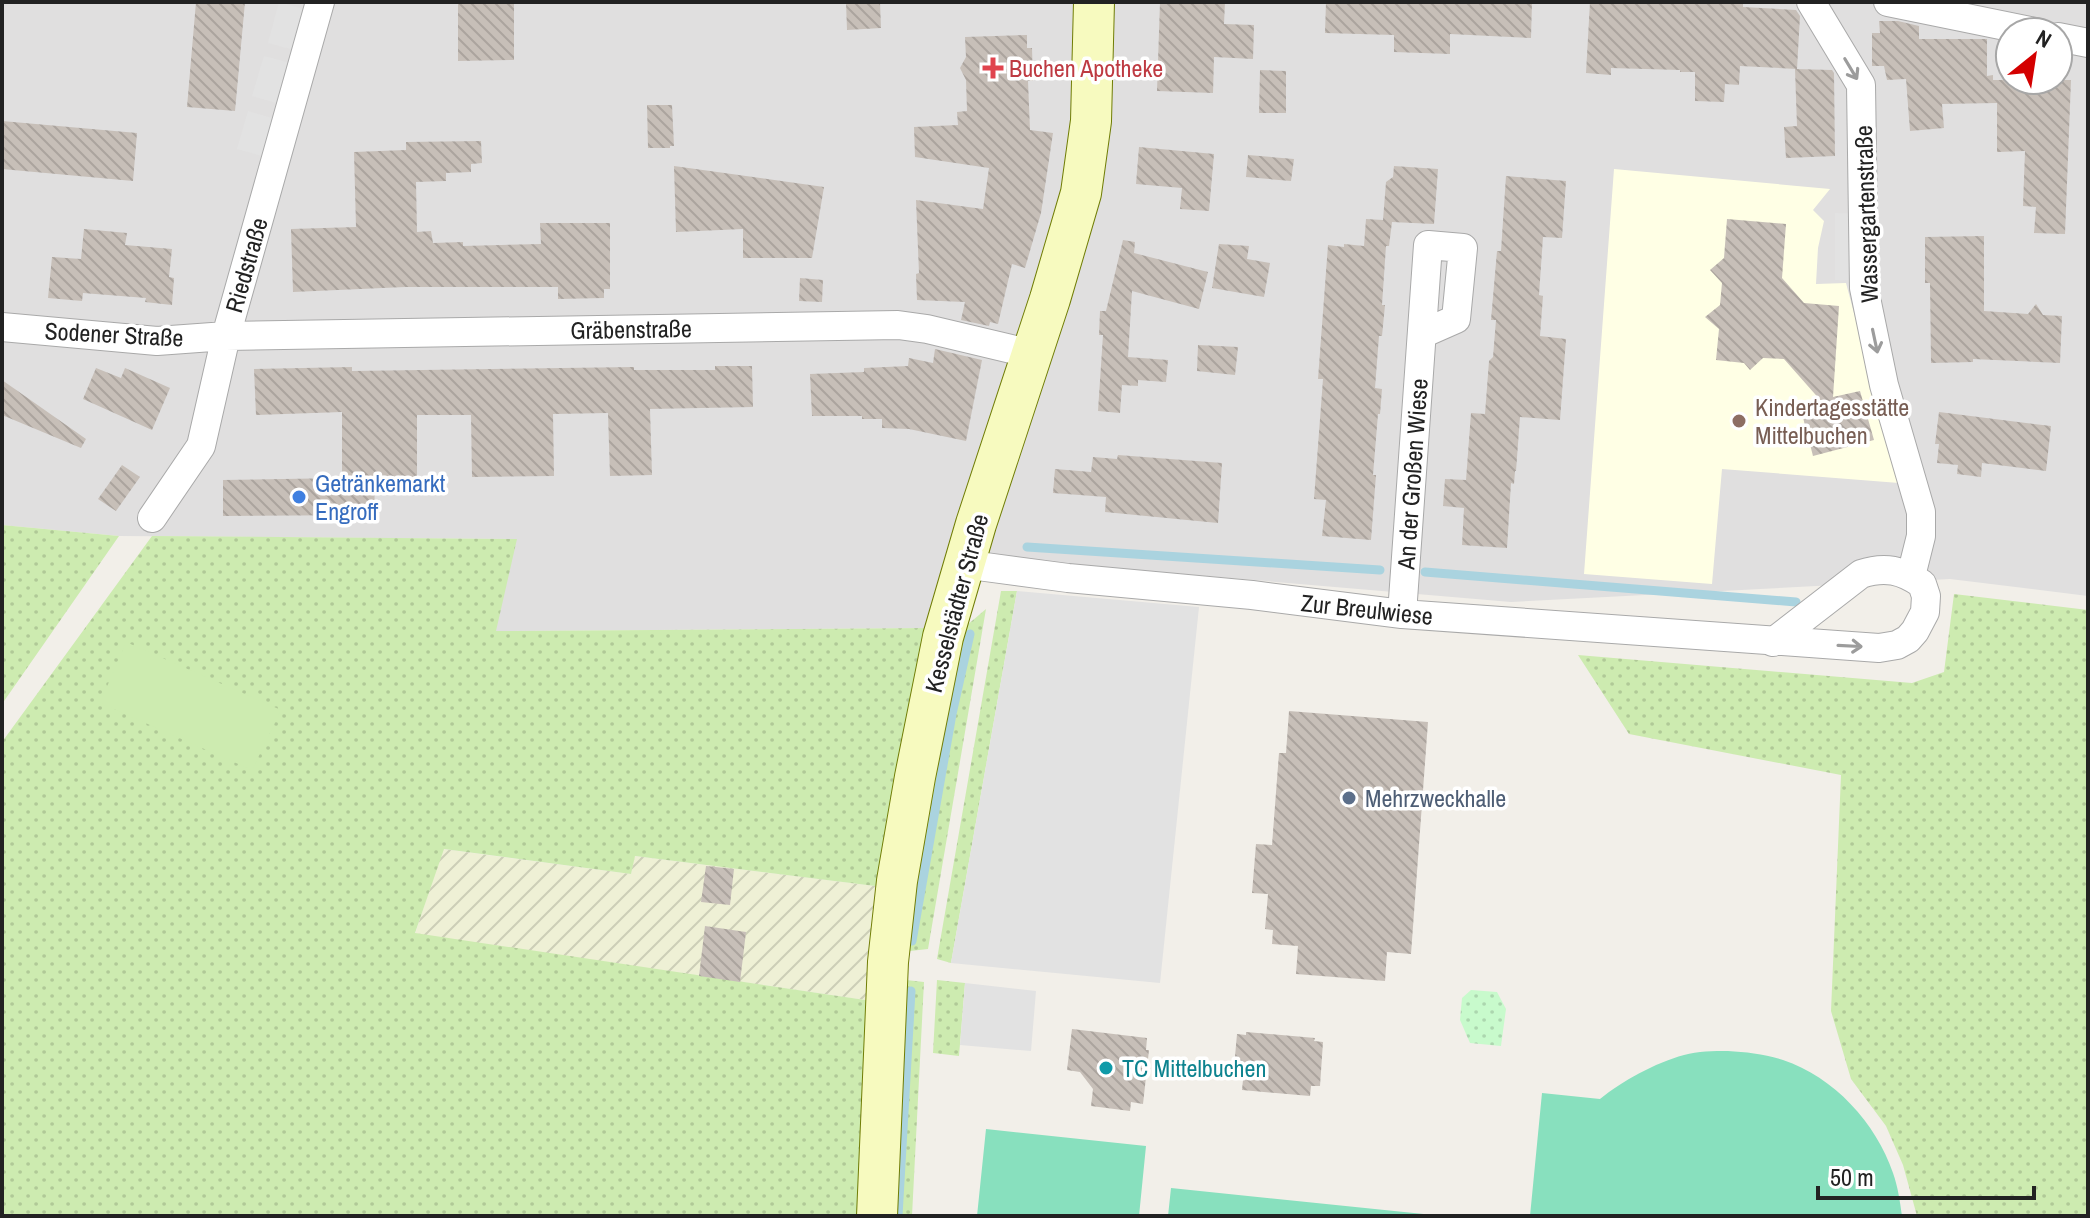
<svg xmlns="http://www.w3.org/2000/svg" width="2090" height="1218" font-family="'Archivo Narrow',sans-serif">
	<defs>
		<pattern id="farmland-furrows" width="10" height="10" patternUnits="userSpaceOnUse" patternTransform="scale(2)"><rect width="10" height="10" fill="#eef0d5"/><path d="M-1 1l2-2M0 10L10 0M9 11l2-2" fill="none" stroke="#ccceb7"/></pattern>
		<pattern id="grass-dots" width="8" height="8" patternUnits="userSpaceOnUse" patternTransform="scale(2)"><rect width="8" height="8" fill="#cdebb0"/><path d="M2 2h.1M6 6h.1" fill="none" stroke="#b0c997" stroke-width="1.8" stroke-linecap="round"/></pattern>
		<pattern id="park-dots" width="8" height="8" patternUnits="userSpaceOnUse" patternTransform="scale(2)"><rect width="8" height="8" fill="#c8facc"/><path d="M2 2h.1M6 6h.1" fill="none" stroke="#acd6af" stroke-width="1.8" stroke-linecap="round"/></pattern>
		<pattern id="building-back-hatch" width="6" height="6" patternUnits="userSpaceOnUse" patternTransform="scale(2)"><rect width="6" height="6" fill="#c7bfb8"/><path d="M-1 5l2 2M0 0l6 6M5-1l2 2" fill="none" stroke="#aba49e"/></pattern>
	</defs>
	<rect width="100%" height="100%" fill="#f2efe9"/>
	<!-- residential -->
	<path fill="#e0dfdf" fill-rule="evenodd" d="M 2,2 L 2088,2 L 2088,596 L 1950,579 L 1511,602 L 950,554 L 929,628 L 495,631 L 516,539 L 119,536 L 2,525 ZM 2010,32 L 2058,32 L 2058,80 L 2010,80 Z"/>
	<!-- education -->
	<path fill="#ffffe5" d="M 1614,169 L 1830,189 L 1813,210 L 1824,221 L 1818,248 L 1816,284 L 1846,283 L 1899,483 L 1722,469 L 1712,584 L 1584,574 Z"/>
	<!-- farmland -->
	<path fill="url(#farmland-furrows)" d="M 443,849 L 631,874 L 634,856 L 883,887 L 872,1001 L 415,934 Z"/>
	<!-- grass -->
	<path fill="url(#grass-dots)" d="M 2,525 L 119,536 L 2,704 Z
		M 152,536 L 517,539 L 496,631 L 929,628 L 883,887 L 635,856 L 631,874 L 444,849 L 415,933 L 872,1001 L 866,1216 L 2,1216 L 2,742 Z
		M 1001,591 L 1017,591 L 951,963 L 937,959 Z
		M 1954,594 L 2088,610 L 2088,1216 L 1917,1216 L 1903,1165 L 1886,1126 L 1851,1079 L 1831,1011 L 1841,775 L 1629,734 L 1578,655 L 1912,683 L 1944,672 Z
		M 986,609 L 928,949 L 901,952 L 917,857 L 966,626 Z
		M 897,979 L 924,982 L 912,1216 L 887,1216 Z
		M 937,980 L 965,983 L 959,1056 L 933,1053 Z"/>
	<!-- park -->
	<path fill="url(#park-dots)" d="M 1471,990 L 1497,992 L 1506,1009 L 1501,1046 L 1470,1043 L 1460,1020 L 1462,998 Z"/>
	<!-- garden -->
	<path fill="#cdebb0" d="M 126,642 L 281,710 L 252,770 L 100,703 Z"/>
	<!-- pitch -->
	<path fill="#88e0be" d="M 1728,1051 C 1746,1052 1765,1054 1783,1060 C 1834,1077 1876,1123 1893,1173 C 1898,1187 1900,1202 1902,1216 L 1530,1216 L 1542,1093 L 1600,1099 C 1622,1081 1655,1063 1684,1055 C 1698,1051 1713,1051 1728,1051 Z
		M 986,1129 L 1146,1146 L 1139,1216 L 977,1216 Z
		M 1171,1188 L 1443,1216 L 1168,1216 Z"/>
	<!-- parking -->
	<path fill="#e2e2e2" d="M 279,2 L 317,13 L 305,53 L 268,43 Z
		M 264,56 L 302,66 L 290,107 L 252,96 Z
		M 248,111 L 286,122 L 276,160 L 237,149 Z
		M 1835,213 L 1863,214 L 1864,281 L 1835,280 Z
		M 1017,591 L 1199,607 L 1160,983 L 951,963 Z
		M 965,983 L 1036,991 L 1031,1051 L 960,1045 Z"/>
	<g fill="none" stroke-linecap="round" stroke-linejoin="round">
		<!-- stream -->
		<path stroke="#aad3df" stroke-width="9" d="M 1027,547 L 1380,570
			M 1425,572 L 1796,602
			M 912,941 L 952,714 L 970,634
			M 898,1216 L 911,991"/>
	</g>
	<!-- building -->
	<path fill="url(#building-back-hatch)" d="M 196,2 L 245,2 L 235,111 L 187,107 Z
		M 458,2 L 514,2 L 514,60 L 458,61 Z
		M 846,2 L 880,2 L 881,28 L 847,30 Z
		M 1160,2 L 1225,2 L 1224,24 L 1254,25 L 1253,59 L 1214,57 L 1213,93 L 1157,91 Z
		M 1326,2 L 1532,2 L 1531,38 L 1450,34 L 1450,54 L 1394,52 L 1394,35 L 1325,33 Z
		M 1590,2 L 1743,2 L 1743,7 L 1796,10 L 1800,16 L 1797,69 L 1740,66 L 1739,85 L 1725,84 L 1724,102 L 1695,101 L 1695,72 L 1680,72 L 1680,70 L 1611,68 L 1611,75 L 1586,73 Z
		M 1879,21 L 1898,21 L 1919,26 L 1919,39 L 1987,39 L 1987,76 L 1993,75 L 1993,80 L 2071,80 L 2065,234 L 2034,233 L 2036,207 L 2023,206 L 2025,151 L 1997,152 L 1997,103 L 1942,104 L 1944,128 L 1910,131 L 1906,79 L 1887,80 L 1884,66 L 1872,66 L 1872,33 L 1880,33 Z
		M 1027,35 L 1027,48 L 1032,48 L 1033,81 L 1028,81 L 1030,130 L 1053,133 L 1041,213 L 1025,268 L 1012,264 L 998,324 L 990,322 L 989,326 L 961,320 L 965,302 L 917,300 L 916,274 L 919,273 L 916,200 L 983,209 L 989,168 L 915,157 L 914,127 L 958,125 L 957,112 L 967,111 L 966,80 L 960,68 L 966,57 L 965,37 Z
		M 1795,69 L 1832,70 L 1834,73 L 1835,156 L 1786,158 L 1784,127 L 1797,126 Z
		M 1260,70 L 1286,71 L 1286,113 L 1259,113 Z
		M 647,105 L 672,105 L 674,146 L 670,146 L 670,148 L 648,148 Z
		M 2,121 L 137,133 L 133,181 L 2,169 Z
		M 481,141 L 482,163 L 471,164 L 471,172 L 446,173 L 446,181 L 416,182 L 417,232 L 431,231 L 433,243 L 463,242 L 463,246 L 541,244 L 540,223 L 610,223 L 610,289 L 604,289 L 604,298 L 558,299 L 558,287 L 405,287 L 293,292 L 291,229 L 356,227 L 354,152 L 406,150 L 406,142 Z
		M 1139,147 L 1214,154 L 1209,211 L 1180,209 L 1182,188 L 1136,184 Z
		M 1248,155 L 1294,159 L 1291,181 L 1246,177 Z
		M 674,166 L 824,187 L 812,258 L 743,258 L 743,229 L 676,232 Z
		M 1394,166 L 1438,169 L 1434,224 L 1392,222 L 1389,246 L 1386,246 L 1382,305 L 1385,305 L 1382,336 L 1379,336 L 1375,388 L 1382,389 L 1380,414 L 1378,414 L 1373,475 L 1376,475 L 1371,540 L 1322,536 L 1326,500 L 1314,499 L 1323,379 L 1318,379 L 1328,245 L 1344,247 L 1344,244 L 1364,246 L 1366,219 L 1383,220 L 1386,182 L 1393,177 Z
		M 1506,176 L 1566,181 L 1562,238 L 1543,237 L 1539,295 L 1543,296 L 1540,336 L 1566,339 L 1560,420 L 1520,417 L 1516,471 L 1515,471 L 1514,484 L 1511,483 L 1507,548 L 1462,545 L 1464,508 L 1443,506 L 1445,479 L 1466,480 L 1471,413 L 1485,414 L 1489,361 L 1493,357 L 1496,320 L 1491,320 L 1497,251 L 1501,251 Z
		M 1727,219 L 1786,224 L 1782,278 L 1804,303 L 1839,306 L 1833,397 L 1860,391 L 1874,440 L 1813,456 L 1800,406 L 1822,402 L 1784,359 L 1763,358 L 1750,370 L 1744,363 L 1716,360 L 1719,329 L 1705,317 L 1720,305 L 1722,283 L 1710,270 L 1724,258 Z
		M 84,229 L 127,233 L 125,245 L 172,249 L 169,277 L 174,278 L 172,305 L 145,302 L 146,298 L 83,293 L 82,301 L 48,298 L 52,257 L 81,259 Z
		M 1984,236 L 1984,311 L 2028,314 L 2036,304 L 2043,315 L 2062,316 L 2060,363 L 1973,359 L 1973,362 L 1931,363 L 1930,283 L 1925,283 L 1925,237 Z
		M 1123,240 L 1135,242 L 1134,253 L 1208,272 L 1199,309 L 1132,291 L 1128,357 L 1168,360 L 1166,382 L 1138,380 L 1138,386 L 1122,385 L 1120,413 L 1098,411 L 1103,335 L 1099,335 L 1100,311 L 1106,311 Z
		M 1219,244 L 1249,246 L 1247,259 L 1270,263 L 1264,297 L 1212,288 Z
		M 800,278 L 823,280 L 822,302 L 799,301 Z
		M 1198,345 L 1238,347 L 1235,375 L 1197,371 Z
		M 935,349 L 982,360 L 966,441 L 909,429 L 882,428 L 882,419 L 862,419 L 862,416 L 812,416 L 810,374 L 864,372 L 864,368 L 908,366 L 909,358 L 933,363 Z
		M 715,366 L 752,366 L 753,407 L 650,409 L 652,475 L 610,476 L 608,413 L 553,414 L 554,476 L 472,477 L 471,415 L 417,415 L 417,478 L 374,478 L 375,515 L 223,516 L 223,480 L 342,478 L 342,412 L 256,415 L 254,369 L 352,367 L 352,371 L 634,367 L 634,370 L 715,370 Z
		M 96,368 L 121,378 L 125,368 L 170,388 L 152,430 L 83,399 Z
		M 2,380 L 86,439 L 81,448 L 2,415 Z
		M 1939,412 L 2051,426 L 2046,471 L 1982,463 L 1981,477 L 1957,474 L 1958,465 L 1937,463 L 1939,444 L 1935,444 Z
		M 1118,455 L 1222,463 L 1218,523 L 1105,512 L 1106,497 L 1053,493 L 1055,469 L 1091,472 L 1093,457 L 1117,459 Z
		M 122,465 L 140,477 L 116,511 L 98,499 Z
		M 1289,711 L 1428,722 L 1411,954 L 1387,952 L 1385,981 L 1296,974 L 1298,946 L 1272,944 L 1273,930 L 1265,929 L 1268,894 L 1252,893 L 1256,844 L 1272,845 L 1279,753 L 1286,753 Z
		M 706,866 L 734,869 L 730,905 L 701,902 Z
		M 705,926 L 746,932 L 740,982 L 699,976 Z
		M 1072,1029 L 1147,1038 L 1146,1050 L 1149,1050 L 1143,1104 L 1131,1102 L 1130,1111 L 1091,1106 L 1093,1089 L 1080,1072 L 1067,1070 Z
		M 1246,1032 L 1315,1038 L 1314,1041 L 1323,1042 L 1320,1086 L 1311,1086 L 1310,1096 L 1242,1090 L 1243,1080 L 1233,1079 L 1237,1034 L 1246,1035 Z"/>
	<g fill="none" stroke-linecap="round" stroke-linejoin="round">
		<!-- street casing -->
		<g stroke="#a9a9a9" stroke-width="30">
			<path id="street" d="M 1811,2 L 1861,85 L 1864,288 L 1884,385 L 1921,512 L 1921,536 L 1911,576
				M 1888,2 L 2035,32
				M 2058,37 L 2088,43
				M 2,327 L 157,341 L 226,336 L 898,325 L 927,329 L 1032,354
				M 152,518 L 201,446 L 226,336 L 320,2
				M 963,564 L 1068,578 L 1252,595 L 1402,614 L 1879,648 L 1897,645 L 1908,639 L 1915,631 L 1925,612 L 1926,596 L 1922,584 C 1902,570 1885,566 1861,574 L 1773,642
				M 1402,614 L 1428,245 L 1463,248 L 1456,319 L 1422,334"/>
		</g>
		<!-- secondary casing -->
		<g stroke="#707d05" stroke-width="42">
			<path id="secondary" d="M 877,1216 L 888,962 L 897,881 L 915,777 L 943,637 L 976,524 L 1050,299 L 1081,193 L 1091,121 L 1094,2"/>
		</g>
		<!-- street -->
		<use href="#street" stroke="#fff" stroke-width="28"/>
		<!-- secondary -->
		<use href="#secondary" stroke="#f7fabf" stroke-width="40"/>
	</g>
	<!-- one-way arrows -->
	<defs><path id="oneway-shaft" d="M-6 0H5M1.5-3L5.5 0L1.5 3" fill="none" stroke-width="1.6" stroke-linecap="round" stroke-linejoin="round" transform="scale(2)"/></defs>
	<g stroke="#9c9c9c">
		<use href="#oneway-shaft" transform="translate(1851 69) rotate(59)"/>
		<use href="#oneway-shaft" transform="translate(1875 341) rotate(78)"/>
		<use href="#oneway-shaft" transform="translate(1850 646) rotate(3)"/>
	</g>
	<!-- markers -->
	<path fill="#e0444e" stroke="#fff" stroke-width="3" d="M989 56h8v8h8v8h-8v8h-8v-8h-8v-8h8z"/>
	<circle fill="#8d6e63" stroke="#fff" stroke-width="3" cx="1739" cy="421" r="8"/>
	<circle fill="#3f7fe0" stroke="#fff" stroke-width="3" cx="299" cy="497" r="8"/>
	<circle fill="#5c6f8a" stroke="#fff" stroke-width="3" cx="1349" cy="798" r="8"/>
	<circle fill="#0f9aa8" stroke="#fff" stroke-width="3" cx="1106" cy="1068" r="8"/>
	<g text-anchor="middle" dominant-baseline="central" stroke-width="7" stroke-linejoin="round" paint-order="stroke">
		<!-- health labels -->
		<g font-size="24" fill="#be3a42" stroke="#fff" text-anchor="start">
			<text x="1009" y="68">Buchen Apotheke</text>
		</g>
		<!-- street labels -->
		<g font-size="24" fill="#222" stroke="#fff">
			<text transform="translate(1866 214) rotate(-92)">Wassergartenstraße</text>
			<text transform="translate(246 265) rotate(-74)">Riedstraße</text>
			<text transform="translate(631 329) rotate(-1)">Gräbenstraße</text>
			<text transform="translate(114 334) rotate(3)">Sodener Straße</text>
			<text transform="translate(1412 474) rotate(-86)">An der Großen Wiese</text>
			<text transform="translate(956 603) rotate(-75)">Kesselstädter Straße</text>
			<text transform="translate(1367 609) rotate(6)">Zur Breulwiese</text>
		</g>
		<!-- education labels -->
		<g font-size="24" fill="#785e54" stroke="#fff" text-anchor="start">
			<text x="1755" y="407">Kindertagesstätte<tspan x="1755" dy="28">Mittelbuchen</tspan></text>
		</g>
		<!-- shop labels -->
		<g font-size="24" fill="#366cbe" stroke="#fff" text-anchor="start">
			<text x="315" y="483">Getränkemarkt<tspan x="315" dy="28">Engroff</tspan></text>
		</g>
		<!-- service labels -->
		<g font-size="24" fill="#4e5e75" stroke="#fff" text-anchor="start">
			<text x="1365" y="798">Mehrzweckhalle</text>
		</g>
		<!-- culture labels -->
		<g font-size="24" fill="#0d838f" stroke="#fff" text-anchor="start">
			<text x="1122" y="1068">TC Mittelbuchen</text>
		</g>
	</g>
	<!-- border -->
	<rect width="2090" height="1218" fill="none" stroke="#222222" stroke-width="8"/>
	<!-- north arrow -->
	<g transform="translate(2034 56) rotate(30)"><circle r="38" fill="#ffffff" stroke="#a7a7a7" stroke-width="2"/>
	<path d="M0-6L14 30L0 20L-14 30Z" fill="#d40000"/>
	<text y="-12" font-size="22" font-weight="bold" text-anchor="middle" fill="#222222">N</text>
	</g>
	<!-- scale -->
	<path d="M1818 1186v12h216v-12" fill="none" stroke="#222222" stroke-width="4"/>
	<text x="1830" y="1186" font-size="24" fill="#222222" stroke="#ffffff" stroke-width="6" paint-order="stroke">50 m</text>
</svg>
